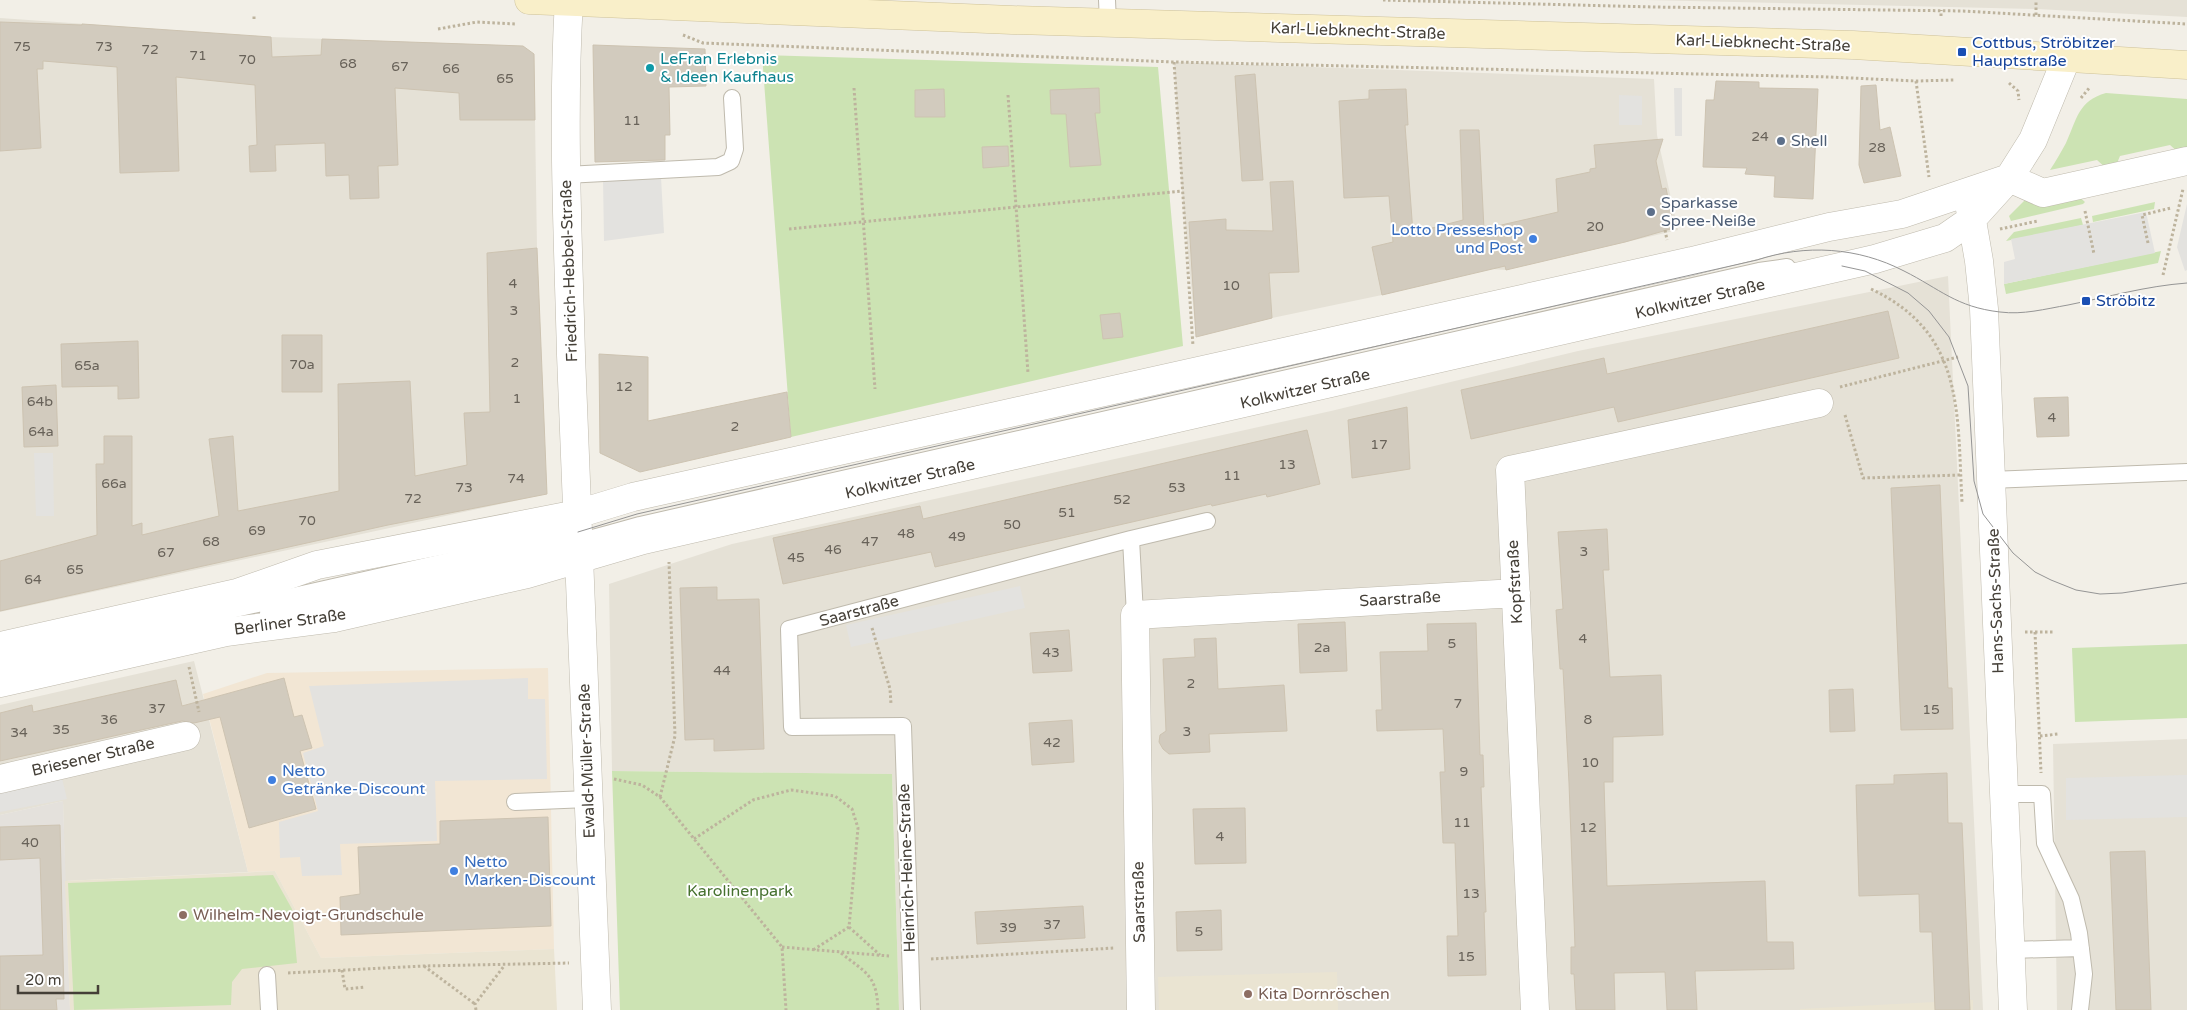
<svg xmlns="http://www.w3.org/2000/svg" width="2187" height="1010" font-family="'Varela Round',sans-serif">
	<rect width="100%" height="100%" fill="#f2efe7"/>
	<!-- residential -->
	<path fill="#e5e1d6" d="M 1645,0 L 2187,0 L 2187,17 L 2037,9 Z
		M 0,18 L 271,37 L 523,46 L 534,54 L 537,248 L 547,494 L 0,612 Z
		M 1174,62 L 1654,79 L 1657,135 L 1678,230 L 1506,270 L 1491,269 L 1382,295 L 1272,318 L 1196,337 L 1182,191 Z
		M 1948,276 L 1983,1010 L 899,1010 L 892,774 L 612,771 L 609,584 L 732,544 L 1331,411 L 1578,351 Z
		M 194,661 L 248,872 L 65,881 L 63,801 L 0,815 L 0,705 Z
		M 2187,739 L 2187,1010 L 2057,1010 L 2053,744 Z"/>
	<!-- commercial -->
	<path fill="#f2e6d4" d="M 548,668 L 554,949 L 321,958 L 275,871 L 248,872 L 203,694 L 267,673 Z"/>
	<!-- industrial -->
	<path fill="#e4e1dc" d="M 63,801 L 70,1010 L 0,1010 L 0,815 Z"/>
	<!-- education -->
	<path fill="#eae4d2" d="M 275,871 L 321,958 L 554,949 L 557,1010 L 70,1010 L 65,881 Z
		M 1337,972 L 1338,1010 L 1159,1010 L 1158,977 Z
		M 1973,1000 L 1973,1010 L 1800,1010 L 1800,1009 Z"/>
	<!-- green -->
	<path fill="#cce3b3" d="M 762,55 L 1158,67 L 1183,346 L 791,437 Z
		M 2106,93 L 2187,99 L 2187,153 L 2180,154 L 2170,145 L 2120,156 L 2115,168 L 2108,170 L 2097,160 L 2050,170 C 2056,161 2061,152 2066,143 C 2077,119 2078,101 2106,93 Z
		M 2077,195 L 2085,202 L 2083,204 L 2011,221 L 2009,216 L 2026,199 Z
		M 2155,202 L 2154,209 L 2093,222 L 2092,216 Z
		M 2081,218 L 2083,225 L 2006,241 L 2014,232 Z
		M 2161,251 L 2158,263 L 2006,294 L 2004,284 Z
		M 2187,644 L 2187,718 L 2075,722 L 2072,648 Z
		M 612,771 L 892,774 L 899,1010 L 620,1010 Z
		M 273,875 L 292,909 L 297,963 L 242,969 L 232,982 L 231,1005 L 74,1010 L 68,883 Z"/>
	<!-- parking -->
	<path fill="#e3e2df" d="M 1674,88 L 1682,88 L 1682,136 L 1675,136 Z
		M 1619,95 L 1642,96 L 1642,125 L 1619,125 Z
		M 661,177 L 664,233 L 604,241 L 603,178 Z
		M 2187,204 L 2187,270 L 2185,271 L 2177,247 Z
		M 2146,212 L 2155,253 L 2004,284 L 2004,262 L 2015,259 L 2011,239 Z
		M 34,453 L 53,453 L 54,516 L 36,516 Z
		M 1020,586 L 1025,608 L 851,647 L 846,625 Z
		M 528,678 L 528,699 L 545,699 L 547,779 L 435,781 L 437,841 L 340,844 L 342,875 L 302,876 L 300,857 L 280,858 L 279,822 L 318,811 L 303,753 L 324,746 L 309,686 Z
		M 2187,775 L 2187,817 L 2066,820 L 2066,778 Z
		M 62,778 L 67,799 L 0,812 L 0,791 Z"/>
	<!-- building -->
	<path fill="#d2cbbe" stroke="#cdc3b1" d="M 0,22 L 82,25 L 82,24 L 271,37 L 272,57 L 321,55 L 322,39 L 523,46 L 534,54 L 535,120 L 460,120 L 459,93 L 395,88 L 398,165 L 378,166 L 379,198 L 350,199 L 349,175 L 326,176 L 325,143 L 275,145 L 276,171 L 250,172 L 249,146 L 257,145 L 255,85 L 176,77 L 179,171 L 120,173 L 117,67 L 43,61 L 43,69 L 37,69 L 41,148 L 0,151 Z
		M 593,45 L 705,49 L 706,86 L 669,87 L 670,135 L 665,135 L 665,160 L 595,162 Z
		M 1255,74 L 1263,180 L 1242,181 L 1235,76 Z
		M 1716,81 L 1759,82 L 1759,88 L 1818,89 L 1813,199 L 1774,197 L 1775,176 L 1745,174 L 1747,168 L 1703,167 L 1706,100 L 1714,100 Z
		M 1876,85 L 1880,130 L 1890,127 L 1901,176 L 1864,183 L 1859,165 L 1861,86 Z
		M 1099,88 L 1100,113 L 1095,113 L 1101,165 L 1070,167 L 1066,114 L 1051,114 L 1050,90 Z
		M 944,89 L 945,117 L 915,117 L 915,90 Z
		M 1406,89 L 1408,125 L 1405,125 L 1413,233 L 1463,220 L 1460,130 L 1479,130 L 1484,229 L 1558,212 L 1556,179 L 1590,172 L 1590,169 L 1596,168 L 1594,145 L 1663,139 L 1656,161 L 1662,189 L 1666,188 L 1674,228 L 1625,242 L 1506,270 L 1505,266 L 1382,295 L 1372,247 L 1393,242 L 1389,196 L 1344,198 L 1339,101 L 1369,99 L 1369,90 Z
		M 1008,146 L 1009,166 L 983,168 L 982,147 Z
		M 1293,181 L 1299,272 L 1269,273 L 1272,318 L 1196,337 L 1189,222 L 1226,219 L 1226,230 L 1273,231 L 1270,182 Z
		M 537,248 L 547,494 L 388,525 L 0,611 L 0,561 L 97,535 L 96,464 L 104,464 L 104,436 L 132,436 L 132,526 L 142,523 L 142,535 L 219,516 L 209,439 L 233,436 L 238,511 L 339,491 L 338,384 L 410,381 L 415,476 L 467,465 L 464,413 L 490,412 L 487,253 Z
		M 1888,311 L 1899,358 L 1618,422 L 1614,407 L 1471,439 L 1461,390 L 1604,358 L 1607,374 Z
		M 1120,313 L 1123,337 L 1103,339 L 1100,315 Z
		M 282,335 L 322,335 L 322,392 L 282,392 Z
		M 138,341 L 139,398 L 118,399 L 118,386 L 62,387 L 61,344 Z
		M 599,354 L 648,357 L 648,421 L 787,392 L 791,437 L 640,472 L 600,453 Z
		M 56,385 L 58,446 L 24,447 L 22,387 Z
		M 2068,397 L 2069,436 L 2037,437 L 2034,398 Z
		M 1407,407 L 1410,469 L 1352,478 L 1348,420 Z
		M 1307,430 L 1320,484 L 1267,497 L 1266,494 L 1212,506 L 1211,504 L 935,567 L 931,552 L 783,584 L 773,538 L 920,506 L 923,519 Z
		M 1940,485 L 1948,688 L 1952,688 L 1953,729 L 1901,730 L 1891,488 Z
		M 1607,529 L 1609,570 L 1603,570 L 1610,677 L 1661,675 L 1663,735 L 1613,737 L 1613,782 L 1604,782 L 1607,886 L 1765,881 L 1767,942 L 1793,942 L 1794,969 L 1695,971 L 1697,1010 L 1667,1010 L 1665,972 L 1614,973 L 1615,1010 L 1576,1010 L 1574,974 L 1571,974 L 1571,947 L 1575,947 L 1569,783 L 1563,669 L 1560,669 L 1556,610 L 1563,609 L 1558,532 Z
		M 717,587 L 717,600 L 759,599 L 764,749 L 714,751 L 714,739 L 685,740 L 680,588 Z
		M 1345,622 L 1347,671 L 1300,673 L 1298,624 Z
		M 1476,623 L 1480,755 L 1483,755 L 1484,787 L 1481,787 L 1486,912 L 1484,912 L 1486,975 L 1448,976 L 1447,936 L 1458,936 L 1455,843 L 1443,843 L 1440,772 L 1445,772 L 1443,729 L 1377,731 L 1376,710 L 1382,710 L 1380,652 L 1428,651 L 1427,624 Z
		M 1069,630 L 1072,671 L 1033,673 L 1030,633 Z
		M 1216,638 L 1218,689 L 1284,685 L 1287,731 L 1209,734 L 1210,752 L 1169,754 L 1163,749 L 1159,742 L 1160,735 L 1166,731 L 1163,659 L 1195,657 L 1194,639 Z
		M 284,678 L 294,717 L 302,715 L 312,748 L 300,751 L 316,809 L 249,828 L 220,717 L 194,723 L 182,721 L 0,761 L 0,713 L 32,705 L 33,712 L 176,680 L 182,706 Z
		M 1853,689 L 1855,731 L 1830,732 L 1829,690 Z
		M 1072,720 L 1074,762 L 1032,765 L 1029,723 Z
		M 1947,773 L 1948,823 L 1962,823 L 1970,1010 L 1935,1010 L 1932,932 L 1920,932 L 1919,894 L 1859,896 L 1856,785 L 1894,784 L 1894,775 Z
		M 1245,808 L 1246,863 L 1195,864 L 1193,809 Z
		M 548,817 L 551,926 L 341,935 L 340,897 L 360,894 L 358,847 L 440,844 L 440,821 Z
		M 60,825 L 64,999 L 56,999 L 57,1010 L 0,1010 L 0,956 L 43,955 L 40,858 L 0,860 L 0,827 Z
		M 2145,851 L 2151,1010 L 2116,1010 L 2110,852 Z
		M 1083,906 L 1085,938 L 977,944 L 975,912 Z
		M 1221,910 L 1222,950 L 1177,951 L 1176,912 Z"/>
	<g fill="none" stroke-linecap="round" stroke-linejoin="round">
		<!-- lane casing -->
		<g stroke="#bfbaad" stroke-width="18">
			<path id="lane" d="M 1107,0 L 1108,23
				M 566,175 L 718,167 L 731,161 L 735,149 L 732,98
				M 1990,480 L 2187,472
				M 1131,539 L 1135,615
				M 268,614 C 393,587 517,560 640,525 L 1759,271 L 1787,267
				M 0,662 L 578,532
				M 2004,794 L 2042,794 L 2045,843 L 2071,899 L 2079,933 L 2084,974 L 2080,1010
				M 515,802 L 588,799
				M 2011,950 L 2081,948
				M 267,975 L 269,1010
				M 912,1010 L 903,726 L 792,727 L 789,629 L 1131,539 L 1207,521"/>
		</g>
		<!-- street casing -->
		<g stroke="#bfbaad" stroke-width="29">
			<path id="street" d="M 569,0 C 562,118 568,237 571,355 C 578,574 590,792 597,1010
				M 1969,203 L 1979,261 L 1984,309 L 2013,1010
				M 0,646 L 237,593 L 317,565 L 577,514 L 633,497 L 1692,261 L 1829,227 L 1902,214 L 2009,178 L 2043,193 L 2187,161
				M 0,683 L 226,632 L 334,618 L 527,574 L 643,540 L 1875,259 L 1945,238 L 1971,220 L 2009,178 L 2033,140 L 2067,57
				M 0,779 L 186,736
				M 1141,1010 L 1135,615 L 1516,593
				M 1535,1010 L 1510,470 L 1819,403"/>
		</g>
		<!-- secondary casing -->
		<g stroke="#cec29a" stroke-width="29">
			<path id="secondary" d="M 529,0 L 1012,20 L 1853,45 L 2187,65"/>
		</g>
		<!-- path -->
		<path stroke="#bdb39d" stroke-width="3" stroke-dasharray="2.5 2.5" stroke-linecap="butt" d="M 1383,0 L 1653,7 L 1963,11 L 2187,24
			M 2036,15 L 2036,0
			M 1941,16 L 1941,10
			M 254,19 L 254,14
			M 438,29 L 477,22 L 515,24
			M 683,35 L 703,43 L 1174,62 L 1829,77 L 1916,81 L 1955,80
			M 1174,62 L 1193,346
			M 1916,81 L 1929,177
			M 2009,83 L 2018,91 L 2019,100
			M 854,88 L 875,389
			M 1008,95 L 1028,373
			M 2081,98 L 2090,87
			M 2085,211 L 2094,254
			M 789,229 L 1182,191
			M 2000,229 L 2038,221
			M 1665,230 L 1667,240
			M 2148,243 L 2142,215 L 2171,208
			M 2163,275 L 2183,189
			M 1871,289 C 1965,333 1957,413 1962,502
			M 1840,387 L 1958,357
			M 1845,415 L 1863,478 L 1961,475
			M 872,628 L 890,689 L 891,704
			M 2025,632 L 2035,632 L 2041,773
			M 2035,632 L 2054,632
			M 189,667 L 199,712
			M 2040,736 L 2058,734
			M 614,779 L 642,785 L 660,797 L 782,947 L 786,1010
			M 660,797 L 675,736 L 669,562
			M 694,839 L 753,800 L 791,790 L 835,796 L 852,809 L 858,828 L 849,927 L 813,950
			M 849,927 L 880,955
			M 782,947 L 889,956
			M 841,953 C 866,973 877,975 878,1010
			M 931,959 L 1114,948
			M 424,966 L 475,1004
			M 342,970 L 345,989 L 365,987
			M 288,973 L 423,966 L 569,963
			M 476,1010 L 475,1004 L 504,966"/>
		<!-- lane -->
		<use href="#lane" stroke="#fff" stroke-width="16"/>
		<!-- street -->
		<use href="#street" stroke="#fff" stroke-width="28"/>
		<!-- secondary -->
		<use href="#secondary" stroke="#f9efc9" stroke-width="28"/>
		<!-- tram -->
		<path stroke="#959595" stroke-width="1" d="M 1842,266 L 1865,271 L 1908,293 L 1929,311 L 1949,337 L 1968,386 L 1974,481 L 1983,514 L 2013,553 L 2035,572 L 2051,580 L 2076,590 L 2100,594 L 2122,593 L 2187,583
			M 578,532 L 637,514 L 1757,260 C 1805,244 1858,247 1904,271 C 1940,289 1956,307 2000,312 C 2023,315 2045,309 2068,305 C 2108,297 2146,286 2187,283"/>
	</g>
	<!-- markers -->
	<g fill="#1a4fb4" stroke="#fff" stroke-width="2">
		<rect x="1957" y="47" width="10" height="10" rx="2.5"/>
		<rect x="2081" y="296" width="10" height="10" rx="2.5"/>
	</g>
	<circle fill="#0f9aa8" stroke="#fff" stroke-width="2" cx="650" cy="68" r="5"/>
	<g fill="#5c6f8a" stroke="#fff" stroke-width="2">
		<circle cx="1781" cy="141" r="5"/>
		<circle cx="1651" cy="212" r="5"/>
	</g>
	<g fill="#3f7fe0" stroke="#fff" stroke-width="2">
		<circle cx="1533" cy="239" r="5"/>
		<circle cx="272" cy="780" r="5"/>
		<circle cx="454" cy="871" r="5"/>
	</g>
	<g fill="#8d6e63" stroke="#fff" stroke-width="2">
		<circle cx="183" cy="915" r="5"/>
		<circle cx="1248" cy="994" r="5"/>
	</g>
	<g text-anchor="middle" dominant-baseline="central" stroke-width="4" stroke-linejoin="round" paint-order="stroke">
		<!-- number labels -->
		<g font-size="14" fill="#686259">
			<text x="22" y="46">75</text>
			<text x="104" y="46">73</text>
			<text x="150" y="49">72</text>
			<text x="198" y="55">71</text>
			<text x="247" y="59">70</text>
			<text x="348" y="63">68</text>
			<text x="400" y="66">67</text>
			<text x="451" y="68">66</text>
			<text x="505" y="78">65</text>
			<text x="632" y="120">11</text>
			<text x="1760" y="136">24</text>
			<text x="1877" y="147">28</text>
			<text x="1595" y="226">20</text>
			<text x="513" y="283">4</text>
			<text x="1231" y="285">10</text>
			<text x="514" y="310">3</text>
			<text x="515" y="362">2</text>
			<text x="302" y="364">70a</text>
			<text x="87" y="365">65a</text>
			<text x="624" y="386">12</text>
			<text x="517" y="398">1</text>
			<text x="40" y="401">64b</text>
			<text x="2052" y="417">4</text>
			<text x="735" y="426">2</text>
			<text x="41" y="431">64a</text>
			<text x="1379" y="444">17</text>
			<text x="1287" y="464">13</text>
			<text x="1232" y="475">11</text>
			<text x="516" y="478">74</text>
			<text x="114" y="483">66a</text>
			<text x="464" y="487">73</text>
			<text x="1177" y="487">53</text>
			<text x="413" y="498">72</text>
			<text x="1122" y="499">52</text>
			<text x="1067" y="512">51</text>
			<text x="307" y="520">70</text>
			<text x="1012" y="524">50</text>
			<text x="257" y="530">69</text>
			<text x="906" y="533">48</text>
			<text x="957" y="536">49</text>
			<text x="211" y="541">68</text>
			<text x="870" y="541">47</text>
			<text x="833" y="549">46</text>
			<text x="1584" y="551">3</text>
			<text x="166" y="552">67</text>
			<text x="796" y="557">45</text>
			<text x="75" y="569">65</text>
			<text x="33" y="579">64</text>
			<text x="1583" y="638">4</text>
			<text x="1452" y="643">5</text>
			<text x="1322" y="647">2a</text>
			<text x="1051" y="652">43</text>
			<text x="722" y="670">44</text>
			<text x="1191" y="683">2</text>
			<text x="1458" y="703">7</text>
			<text x="157" y="708">37</text>
			<text x="1931" y="709">15</text>
			<text x="109" y="719">36</text>
			<text x="1588" y="719">8</text>
			<text x="61" y="729">35</text>
			<text x="1187" y="731">3</text>
			<text x="19" y="732">34</text>
			<text x="1052" y="742">42</text>
			<text x="1590" y="762">10</text>
			<text x="1464" y="771">9</text>
			<text x="1462" y="822">11</text>
			<text x="1588" y="827">12</text>
			<text x="1220" y="836">4</text>
			<text x="30" y="842">40</text>
			<text x="1471" y="893">13</text>
			<text x="1052" y="924">37</text>
			<text x="1008" y="927">39</text>
			<text x="1199" y="931">5</text>
			<text x="1466" y="956">15</text>
		</g>
		<!-- street labels -->
		<g font-size="16" fill="#443f37" stroke="#fff">
			<text transform="translate(1358 31) rotate(2)">Karl-Liebknecht-Straße</text>
			<text transform="translate(1763 43) rotate(2)">Karl-Liebknecht-Straße</text>
			<text transform="translate(569 271) rotate(-92)">Friedrich-Hebbel-Straße</text>
			<text transform="translate(1700 299) rotate(-13)">Kolkwitzer Straße</text>
			<text transform="translate(1305 389) rotate(-13)">Kolkwitzer Straße</text>
			<text transform="translate(910 479) rotate(-13)">Kolkwitzer Straße</text>
			<text transform="translate(1515 582) rotate(-93)">Kopfstraße</text>
			<text transform="translate(1400 599) rotate(-3)">Saarstraße</text>
			<text transform="translate(1996 601) rotate(-92)">Hans-Sachs-Straße</text>
			<text transform="translate(859 611) rotate(-15)">Saarstraße</text>
			<text transform="translate(290 622) rotate(-8)">Berliner Straße</text>
			<text transform="translate(93 757) rotate(-13)">Briesener Straße</text>
			<text transform="translate(587 761) rotate(-92)">Ewald-Müller-Straße</text>
			<text transform="translate(907 868) rotate(-92)">Heinrich-Heine-Straße</text>
			<text transform="translate(1139 902) rotate(-91)">Saarstraße</text>
		</g>
		<!-- transit labels -->
		<g font-size="16" fill="#164399" stroke="#fff" text-anchor="start">
			<text x="1972" y="43">Cottbus, Ströbitzer<tspan x="1972" dy="18">Hauptstraße</tspan></text>
			<text x="2096" y="301">Ströbitz</text>
		</g>
		<!-- culture labels -->
		<g font-size="16" fill="#0d838f" stroke="#fff" text-anchor="start">
			<text x="660" y="59">LeFran Erlebnis<tspan x="660" dy="18">&amp; Ideen Kaufhaus</tspan></text>
		</g>
		<!-- service labels -->
		<g font-size="16" fill="#4e5e75" stroke="#fff" text-anchor="start">
			<text x="1791" y="141">Shell</text>
			<text x="1661" y="203">Sparkasse<tspan x="1661" dy="18">Spree-Neiße</tspan></text>
		</g>
		<!-- shop labels -->
		<g font-size="16" fill="#366cbe" stroke="#fff" text-anchor="start">
			<text x="1523" y="230" text-anchor="end">Lotto Presseshop<tspan x="1523" dy="18">und Post</tspan></text>
			<text x="282" y="771">Netto<tspan x="282" dy="18">Getränke-Discount</tspan></text>
			<text x="464" y="862">Netto<tspan x="464" dy="18">Marken-Discount</tspan></text>
		</g>
		<!-- park labels -->
		<g font-size="16" fill="#46712f" stroke="#fff">
			<text x="740" y="891">Karolinenpark</text>
		</g>
		<!-- education labels -->
		<g font-size="16" fill="#785e54" stroke="#fff" text-anchor="start">
			<text x="193" y="915">Wilhelm-Nevoigt-Grundschule</text>
			<text x="1258" y="994">Kita Dornröschen</text>
		</g>
	</g>
	<!-- scale -->
	<path d="M18 985v8h80v-8" fill="none" stroke="#443f37" stroke-width="2.5"/>
	<text x="25" y="985" font-size="15" fill="#443f37" stroke="#ffffff" stroke-width="4" paint-order="stroke">20 m</text>
</svg>
